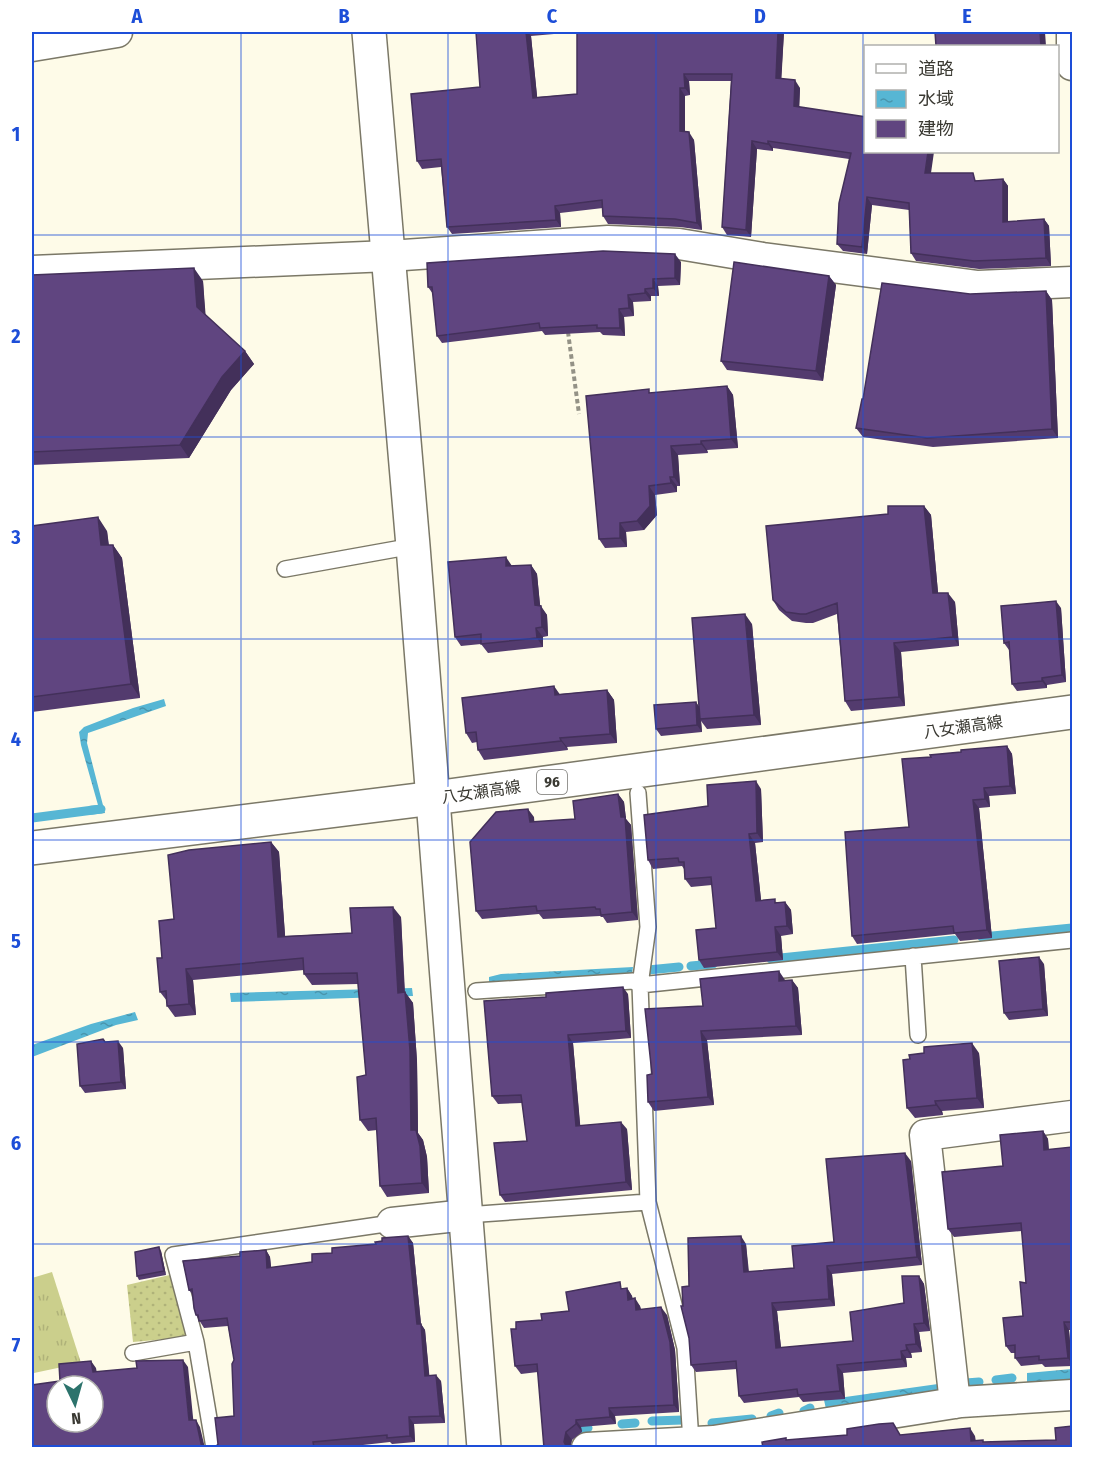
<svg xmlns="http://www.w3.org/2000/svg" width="1104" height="1479" font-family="'Fira Sans Condensed','Noto Sans JP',sans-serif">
	<defs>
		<pattern id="grass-tufts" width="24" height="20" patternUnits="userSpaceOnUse" patternTransform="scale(1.5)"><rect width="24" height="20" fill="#cbcf8c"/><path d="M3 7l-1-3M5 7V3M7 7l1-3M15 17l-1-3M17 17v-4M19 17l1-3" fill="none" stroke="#afb279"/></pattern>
		<pattern id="garden-dots" width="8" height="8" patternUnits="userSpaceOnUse" patternTransform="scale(1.5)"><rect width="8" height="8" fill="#cbcf8c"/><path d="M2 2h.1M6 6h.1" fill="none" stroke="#afb279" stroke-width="1.8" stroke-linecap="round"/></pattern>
		<pattern id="water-ripples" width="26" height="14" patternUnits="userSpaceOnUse" patternTransform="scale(1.5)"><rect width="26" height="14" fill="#57b6d4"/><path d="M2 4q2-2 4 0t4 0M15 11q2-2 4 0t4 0" fill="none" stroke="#4995ad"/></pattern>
	</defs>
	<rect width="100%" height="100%" fill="#fefbe8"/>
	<!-- grass -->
	<path fill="url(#grass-tufts)" d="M 52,1272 L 81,1363 L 34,1373 L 32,1364 L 32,1278 Z"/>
	<!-- garden -->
	<path fill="url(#garden-dots)" d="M 174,1274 L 190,1337 L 133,1342 L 127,1285 Z"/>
	<!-- water -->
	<path fill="url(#water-ripples)" d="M 164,699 L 166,706 L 88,733 L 87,743 L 105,813 L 89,815 L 89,806 L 98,805 L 81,745 L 79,732 L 84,727 L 133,708 Z
		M 633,967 L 632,974 L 489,983 L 489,977 L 501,974 Z
		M 412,988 L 413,996 L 231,1002 L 230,993 Z
		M 135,1012 L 138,1020 L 116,1025 L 32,1057 L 32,1045 L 91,1024 Z
		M 1072,1369 L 1072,1379 L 1027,1383 L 1027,1373 Z
		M 945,1383 L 945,1392 L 826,1409 L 824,1400 Z"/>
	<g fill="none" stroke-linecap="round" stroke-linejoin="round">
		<!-- stream -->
		<path stroke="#57b6d4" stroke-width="9" d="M 32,818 L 101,809
			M 982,937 L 1072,928
			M 771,959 L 954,940
			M 691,966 L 713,964
			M 648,970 L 679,967
			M 996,1380 L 1012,1378
			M 966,1383 L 979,1382
			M 804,1411 L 810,1408
			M 771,1416 L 779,1413
			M 652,1421 L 683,1420
			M 712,1423 L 752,1419
			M 622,1424 L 635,1423
			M 569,1430 L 588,1428"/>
		<!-- lane casing -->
		<g stroke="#7b7867" stroke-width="18">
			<path id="lane" d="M 285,569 L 413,546
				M 638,793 L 648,927 L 640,985 L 648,1202 L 685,1348 L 691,1442
				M 913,956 L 918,1035
				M 476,991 L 633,981 L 640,985 L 1072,940
				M 466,1215 L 648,1202
				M 133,1353 L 196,1342
				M 214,1448 L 196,1342 L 173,1255 L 392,1223"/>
		</g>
		<!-- street casing -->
		<g stroke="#7b7867" stroke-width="33">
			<path id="street" d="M 1072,32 L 1072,65
				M 32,46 L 117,32
				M 32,271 L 389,256 L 608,241 L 679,244 L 763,258 L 978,286 L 1072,282
				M 392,1223 L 466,1215
				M 955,1403 L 925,1135 L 1072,1116
				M 587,1448 L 714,1441 L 961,1402 L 1072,1395"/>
		</g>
		<!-- secondary casing -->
		<g stroke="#7b7867" stroke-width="36">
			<path id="secondary" d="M 369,32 L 413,546 L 484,1448"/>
		</g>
		<!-- primary casing -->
		<g stroke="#7b7867" stroke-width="36">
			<path id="primary" d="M 32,848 L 434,798 L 1072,712"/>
		</g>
		<!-- path -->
		<path stroke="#949286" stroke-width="4" stroke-dasharray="4.5 3" stroke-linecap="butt" d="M 568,332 L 579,414"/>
		<!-- lane -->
		<use href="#lane" stroke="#fff" stroke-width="15"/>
		<!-- street -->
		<use href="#street" stroke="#fff" stroke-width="30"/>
		<!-- secondary -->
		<use href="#secondary" stroke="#fff" stroke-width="33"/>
		<!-- primary -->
		<use href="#primary" stroke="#fff" stroke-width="33"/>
	</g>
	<!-- wall -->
	<path fill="#533b6e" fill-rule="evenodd" d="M 476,32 L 784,32 L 781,79 L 800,88 L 799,107 L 931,173 L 979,181 L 1003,179 L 1008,186 L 1008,222 L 1044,219 L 1049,226 L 1051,266 L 979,269 L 916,261 L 911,253 L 909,210 L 872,205 L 867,254 L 843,251 L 837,244 L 849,159 L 773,148 L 773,151 L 757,149 L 751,237 L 727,235 L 722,227 L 731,81 L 689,81 L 690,95 L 685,96 L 685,132 L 694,140 L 702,230 L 680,227 L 608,224 L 603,216 L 603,208 L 560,213 L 561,227 L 452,234 L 447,227 L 441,167 L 422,169 L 417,161 L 480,87 ZM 577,32 L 577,94 L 537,97 L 531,36 Z
		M 681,262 L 680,285 L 658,286 L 659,296 L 651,296 L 651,301 L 633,302 L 634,316 L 624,317 L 625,336 L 603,335 L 600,332 L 545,335 L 542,331 L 442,343 L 437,336 L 433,294 L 428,287 Z
		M 32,275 L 203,281 L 205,315 L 245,351 L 254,364 L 231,390 L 189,458 L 32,465 Z
		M 829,276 L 836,285 L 823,381 L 727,370 L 721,361 Z
		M 1046,291 L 1052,300 L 1058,438 L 933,447 L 863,437 L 856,428 L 863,399 L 970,294 Z
		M 727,386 L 733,395 L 738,448 L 707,450 L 708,453 L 678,455 L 680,486 L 677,486 L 677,492 L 655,495 L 657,515 L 644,530 L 626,532 L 627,547 L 605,548 L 599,539 L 651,393 Z
		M 924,506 L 931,515 L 938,593 L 955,602 L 959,646 L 901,652 L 905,706 L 851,711 L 845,701 L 837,614 L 813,623 L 806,623 L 792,621 L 779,610 L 773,600 L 888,514 Z
		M 32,526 L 107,531 L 109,545 L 113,545 L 122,558 L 140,698 L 32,712 Z
		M 531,565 L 537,574 L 540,606 L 547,615 L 548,636 L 543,637 L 543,647 L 488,653 L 481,644 L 461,646 L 455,637 L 512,566 Z
		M 1061,608 L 1066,682 L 1047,685 L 1047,688 L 1017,691 L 1012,684 L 1009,650 L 1004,643 Z
		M 752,624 L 761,725 L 707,729 L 701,721 L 702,732 L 661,736 L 656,729 L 699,707 Z
		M 607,690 L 614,700 L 617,743 L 567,747 L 568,750 L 484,760 L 478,750 L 477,742 L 472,743 L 466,733 L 560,694 Z
		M 1007,746 L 1012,754 L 1016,794 L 989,796 L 990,807 L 979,808 L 992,938 L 960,941 L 955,934 L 857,944 L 852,936 L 909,827 L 931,757 Z
		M 761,789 L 763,842 L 755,843 L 761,900 L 777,902 L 785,902 L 791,910 L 793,934 L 781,936 L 783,960 L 704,968 L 699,960 L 716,928 L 712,885 L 691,887 L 685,879 L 684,869 L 682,866 L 653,869 L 648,860 L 708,806 Z
		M 618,794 L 624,802 L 626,819 L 631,825 L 638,920 L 607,923 L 603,917 L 601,917 L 600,916 L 543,919 L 539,914 L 482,919 L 476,911 L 534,817 L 534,822 L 575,819 Z
		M 271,842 L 279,852 L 285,936 L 352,933 L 401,917 L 405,992 L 413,1003 L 417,1061 L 418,1133 L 423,1140 L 427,1157 L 429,1193 L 387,1197 L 380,1186 L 377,1130 L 368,1131 L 360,1120 L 366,1075 L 358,984 L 312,985 L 304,974 L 304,970 L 193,980 L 196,1015 L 175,1017 L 167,1006 L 167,1001 L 160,992 L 162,958 L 174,919 Z
		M 1044,964 L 1048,1016 L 1009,1020 L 1004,1013 Z
		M 785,980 L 792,980 L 798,988 L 802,1035 L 707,1040 L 714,1105 L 654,1111 L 648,1102 L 652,1074 L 703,1006 Z
		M 628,994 L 631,1038 L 573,1043 L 580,1126 L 627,1129 L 632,1190 L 505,1202 L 500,1195 L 527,1141 L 522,1103 L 498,1104 L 492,1096 L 484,1001 Z
		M 105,1042 L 123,1048 L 126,1089 L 85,1093 L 80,1086 Z
		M 979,1053 L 984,1108 L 942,1111 L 943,1115 L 915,1118 L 907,1108 Z
		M 1043,1131 L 1048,1139 L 1049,1150 L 1072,1147 L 1072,1330 L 1069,1330 L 1072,1366 L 1045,1367 L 1042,1364 L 1021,1366 L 1015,1358 L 1015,1353 L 1011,1353 L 1006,1346 L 1023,1316 L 1026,1283 L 1022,1231 L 954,1237 L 948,1229 L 1003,1166 Z
		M 911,1161 L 922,1265 L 832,1274 L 835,1306 L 777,1311 L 781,1348 L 853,1341 L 904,1303 L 919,1276 L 924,1284 L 930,1331 L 919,1332 L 922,1352 L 911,1353 L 912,1358 L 906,1358 L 907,1367 L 843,1373 L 845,1399 L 803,1402 L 799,1397 L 744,1403 L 739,1396 L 737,1369 L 696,1372 L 691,1365 L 689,1338 L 683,1306 L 689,1286 L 746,1244 L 749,1272 L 794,1268 L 834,1242 Z
		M 408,1236 L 413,1243 L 421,1324 L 425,1330 L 429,1375 L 441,1381 L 445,1423 L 414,1424 L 415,1442 L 392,1444 L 390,1442 L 336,1448 L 215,1448 L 218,1444 L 234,1416 L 234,1360 L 228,1326 L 204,1328 L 196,1315 L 193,1295 L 189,1290 L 240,1256 L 266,1250 L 270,1257 L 271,1268 L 312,1262 L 332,1253 L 376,1244 L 382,1241 Z
		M 161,1251 L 166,1275 L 139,1280 L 137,1276 Z
		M 627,1288 L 632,1296 L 633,1299 L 640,1306 L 641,1309 L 667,1315 L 675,1350 L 679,1412 L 615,1416 L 616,1424 L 581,1427 L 582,1432 L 572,1440 L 570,1448 L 538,1372 L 521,1374 L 515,1366 L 516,1329 L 569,1311 Z"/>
	<!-- shaded-wall -->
	<path fill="#43305a" d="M 526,32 L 528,32 L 531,36 L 538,105 L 533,98 Z
		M 778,32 L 784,32 L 781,86 L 776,78 Z
		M 1040,32 L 1045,32 L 1046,46 L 1041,46 Z
		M 684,74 L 689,81 L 690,95 L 685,88 Z
		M 795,80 L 800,88 L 799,114 L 794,106 Z
		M 680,88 L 685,96 L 685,139 L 680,131 Z
		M 689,132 L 694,140 L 702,230 L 697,223 Z
		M 752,141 L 757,149 L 751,237 L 746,230 Z
		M 768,141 L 773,148 L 773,151 L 768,144 Z
		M 928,152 L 934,152 L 930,180 L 925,173 Z
		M 1003,179 L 1008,186 L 1008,230 L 1003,222 Z
		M 867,197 L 872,205 L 867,254 L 862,247 Z
		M 555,206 L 560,213 L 561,227 L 556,220 Z
		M 1044,219 L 1049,226 L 1051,266 L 1046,258 Z
		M 675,254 L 681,262 L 680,285 L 675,278 Z
		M 194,268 L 203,281 L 206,320 L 197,307 Z
		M 829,276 L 836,285 L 823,381 L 816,371 Z
		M 653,279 L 658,286 L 659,296 L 653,288 Z
		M 645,289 L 651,296 L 651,301 L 645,293 Z
		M 1046,291 L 1052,300 L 1058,438 L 1052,429 Z
		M 628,295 L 633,302 L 634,316 L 629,308 Z
		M 619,309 L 624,317 L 625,336 L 620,328 Z
		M 245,351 L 254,364 L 231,390 L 189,458 L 180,445 L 222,377 Z
		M 727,386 L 733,395 L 738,448 L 731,439 Z
		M 701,441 L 707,450 L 708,453 L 701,444 Z
		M 671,446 L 678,455 L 680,486 L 674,477 Z
		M 670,477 L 677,486 L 677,492 L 671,483 Z
		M 649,486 L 655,495 L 657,515 L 644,530 L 637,521 Z
		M 924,506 L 931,515 L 939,603 L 933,593 Z
		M 98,517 L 107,531 L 110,559 L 101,545 Z
		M 620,523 L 626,532 L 627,547 L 620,538 Z
		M 113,545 L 122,558 L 140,698 L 131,684 Z
		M 506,557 L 512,566 L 506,566 Z
		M 531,565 L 537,574 L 541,614 L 535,605 Z
		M 948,593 L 955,602 L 959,646 L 953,637 Z
		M 1056,601 L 1061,608 L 1066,682 L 1062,675 Z
		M 541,606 L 547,615 L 548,636 L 542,627 Z
		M 745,614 L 752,624 L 761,725 L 754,715 Z
		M 536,628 L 543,637 L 543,647 L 537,638 Z
		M 894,643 L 901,652 L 905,706 L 899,697 Z
		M 1042,678 L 1047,685 L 1047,688 L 1042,681 Z
		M 554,686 L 561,696 L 555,695 Z
		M 607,690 L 614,700 L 617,743 L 610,734 Z
		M 696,702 L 701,709 L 700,719 L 701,721 L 702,732 L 697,725 Z
		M 560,738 L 567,747 L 568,750 L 561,741 Z
		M 1007,746 L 1012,754 L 1016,794 L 1010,786 Z
		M 756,781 L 761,789 L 763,842 L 757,833 Z
		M 984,788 L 989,796 L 990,807 L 985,799 Z
		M 618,794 L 624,802 L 626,819 L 631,825 L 638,920 L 632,912 Z
		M 973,800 L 979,808 L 992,938 L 987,930 Z
		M 528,809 L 534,817 L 535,830 L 530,822 Z
		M 749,834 L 755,843 L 762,909 L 756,901 Z
		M 271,842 L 279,852 L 286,948 L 278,937 Z
		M 785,902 L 791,910 L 793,934 L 787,926 Z
		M 393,907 L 401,917 L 405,1003 L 398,993 Z
		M 775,927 L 781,936 L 783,960 L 777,952 Z
		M 1039,957 L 1044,964 L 1048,1016 L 1043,1009 Z
		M 186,969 L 193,980 L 196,1015 L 189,1004 Z
		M 779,971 L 785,980 L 785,989 L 779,981 Z
		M 792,980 L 798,988 L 802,1035 L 796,1026 Z
		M 623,987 L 628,994 L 631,1038 L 626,1031 Z
		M 405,992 L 413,1003 L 417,1061 L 418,1133 L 423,1140 L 427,1157 L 429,1193 L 422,1183 L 411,1130 Z
		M 701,1031 L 707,1040 L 714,1105 L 708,1097 Z
		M 568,1035 L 573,1043 L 581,1134 L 576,1126 Z
		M 118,1041 L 123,1048 L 126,1089 L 121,1082 Z
		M 972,1043 L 979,1053 L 984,1108 L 977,1098 Z
		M 935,1101 L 942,1111 L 943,1115 L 936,1105 Z
		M 621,1122 L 627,1129 L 632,1190 L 626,1182 Z
		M 1043,1131 L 1048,1139 L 1049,1158 L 1044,1150 Z
		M 905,1153 L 911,1161 L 922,1265 L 917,1257 Z
		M 408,1236 L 413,1243 L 421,1324 L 425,1330 L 430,1382 L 425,1376 L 417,1324 Z
		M 741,1236 L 746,1244 L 749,1280 L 744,1272 Z
		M 159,1247 L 161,1251 L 166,1275 L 164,1271 Z
		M 266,1250 L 270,1257 L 272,1275 L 267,1268 Z
		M 827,1266 L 832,1274 L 835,1306 L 829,1299 Z
		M 919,1276 L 924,1284 L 930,1331 L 924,1323 Z
		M 627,1288 L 632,1296 L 633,1307 L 628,1300 Z
		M 635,1298 L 640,1306 L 642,1317 L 636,1310 Z
		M 772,1303 L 777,1311 L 782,1356 L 776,1348 Z
		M 661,1307 L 667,1315 L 675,1350 L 679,1412 L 674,1405 Z
		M 1064,1322 L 1069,1330 L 1072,1364 L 1068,1358 Z
		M 914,1324 L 919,1332 L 922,1352 L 916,1344 Z
		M 906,1345 L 911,1353 L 912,1358 L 907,1350 Z
		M 901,1351 L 906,1358 L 907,1367 L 902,1359 Z
		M 183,1360 L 188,1367 L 194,1427 L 189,1420 Z
		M 91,1361 L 96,1368 L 98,1379 L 93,1372 Z
		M 837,1365 L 843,1373 L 845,1399 L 840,1391 Z
		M 436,1375 L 441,1381 L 445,1423 L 440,1416 Z
		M 609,1408 L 615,1416 L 616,1424 L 610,1417 Z
		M 409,1417 L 414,1424 L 415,1442 L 410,1436 Z
		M 196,1420 L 200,1427 L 205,1448 L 202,1448 Z
		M 576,1420 L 581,1427 L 582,1432 L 576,1424 Z
		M 970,1428 L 975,1436 L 977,1448 L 971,1441 Z
		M 566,1432 L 572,1440 L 570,1448 L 567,1448 L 564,1442 Z"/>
	<!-- building -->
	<path fill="#604580" stroke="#43305a" stroke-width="1.5" fill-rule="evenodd" d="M 476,32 L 526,32 L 533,98 L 577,94 L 577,32 L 778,32 L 776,78 L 795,80 L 794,106 L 866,117 L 866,152 L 928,152 L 925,173 L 973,173 L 975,181 L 1003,179 L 1003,222 L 1044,219 L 1046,258 L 974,261 L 911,253 L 909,203 L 867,197 L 862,247 L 837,244 L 839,203 L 851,153 L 768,141 L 768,144 L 752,141 L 746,230 L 722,227 L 732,74 L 684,74 L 685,88 L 680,88 L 680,131 L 689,132 L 697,223 L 675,219 L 603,216 L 602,200 L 555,206 L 556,220 L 447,227 L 441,159 L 417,161 L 411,94 L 480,87 Z
		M 935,32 L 1040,32 L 1041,46 L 936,46 Z
		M 603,251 L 675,254 L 675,278 L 653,279 L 653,288 L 645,289 L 645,293 L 628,295 L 629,308 L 619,309 L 620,328 L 597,328 L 597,325 L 540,328 L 539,323 L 437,336 L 432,287 L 428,287 L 427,263 Z
		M 734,262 L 829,276 L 816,371 L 721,361 Z
		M 194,268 L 197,307 L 245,351 L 222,377 L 180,445 L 32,452 L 32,275 Z
		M 882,283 L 970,294 L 1046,291 L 1052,429 L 927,438 L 856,428 L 862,399 L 863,399 Z
		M 727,386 L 731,439 L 701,441 L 701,444 L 671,446 L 674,477 L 670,477 L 671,483 L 649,486 L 650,506 L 637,521 L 620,523 L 620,538 L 599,539 L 586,396 L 649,389 L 649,393 Z
		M 888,506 L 924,506 L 933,593 L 948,593 L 953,637 L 894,643 L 899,697 L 845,701 L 837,603 L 806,614 L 800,614 L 786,612 L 773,600 L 766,526 L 888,514 Z
		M 98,517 L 101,545 L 113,545 L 131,684 L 32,697 L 32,526 Z
		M 506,557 L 506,566 L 531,565 L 535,605 L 541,606 L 542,627 L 536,628 L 537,638 L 481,644 L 481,634 L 455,637 L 448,562 Z
		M 1056,601 L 1062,675 L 1042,678 L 1042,681 L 1012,684 L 1009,642 L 1004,643 L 1001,606 Z
		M 745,614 L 754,715 L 700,719 L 692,618 Z
		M 554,686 L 555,695 L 607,690 L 610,734 L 560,738 L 561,741 L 478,750 L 476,732 L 466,733 L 462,698 Z
		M 696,702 L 697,725 L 656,729 L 654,705 Z
		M 1007,746 L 1010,786 L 984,788 L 985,799 L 973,800 L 987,930 L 954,933 L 953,926 L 852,936 L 845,832 L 909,827 L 902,759 L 931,757 L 930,755 L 961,752 L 961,750 Z
		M 756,781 L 757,833 L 749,834 L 756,901 L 775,899 L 775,903 L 785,902 L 787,926 L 775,927 L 777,952 L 699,960 L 696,930 L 716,928 L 711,877 L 685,879 L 684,862 L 679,862 L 678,858 L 648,860 L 644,815 L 708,806 L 707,785 Z
		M 618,794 L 621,817 L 625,817 L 632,912 L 601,915 L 600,909 L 596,909 L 595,907 L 537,911 L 536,906 L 476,911 L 470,842 L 496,812 L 528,809 L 530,822 L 575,819 L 573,801 Z
		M 271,842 L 278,937 L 352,933 L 350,908 L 393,907 L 398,993 L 405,992 L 410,1050 L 411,1130 L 416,1130 L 420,1146 L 422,1183 L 380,1186 L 376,1118 L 360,1120 L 357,1077 L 366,1075 L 357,973 L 304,974 L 303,958 L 186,969 L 189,1004 L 167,1006 L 166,991 L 160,992 L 157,958 L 162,958 L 159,921 L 174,919 L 168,855 L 189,850 Z
		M 1039,957 L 1043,1009 L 1004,1013 L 999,961 Z
		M 779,971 L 779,981 L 792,980 L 796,1026 L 701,1031 L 708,1097 L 648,1102 L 647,1075 L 652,1074 L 645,1009 L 703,1006 L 700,979 Z
		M 623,987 L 626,1031 L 568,1035 L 576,1126 L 621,1122 L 626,1182 L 500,1195 L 494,1143 L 527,1141 L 521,1095 L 492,1096 L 484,1001 L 546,997 L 546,993 Z
		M 103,1039 L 105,1042 L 118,1041 L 121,1082 L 80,1086 L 77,1044 Z
		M 972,1043 L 977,1098 L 935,1101 L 936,1105 L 907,1108 L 903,1060 L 910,1059 L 909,1055 L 924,1053 L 924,1047 Z
		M 1043,1131 L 1044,1150 L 1072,1147 L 1072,1322 L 1064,1322 L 1068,1358 L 1039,1360 L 1039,1356 L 1015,1358 L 1015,1345 L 1006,1346 L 1003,1318 L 1023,1316 L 1020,1282 L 1026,1283 L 1021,1223 L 948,1229 L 942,1172 L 1003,1166 L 1000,1135 Z
		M 905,1153 L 917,1257 L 827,1266 L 829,1299 L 772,1303 L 776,1348 L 853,1341 L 850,1312 L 904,1303 L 902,1276 L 919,1276 L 924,1323 L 914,1324 L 916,1344 L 906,1345 L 907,1350 L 901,1351 L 902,1359 L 837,1365 L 840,1391 L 798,1395 L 797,1389 L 739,1396 L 736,1361 L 691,1365 L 689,1338 L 681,1306 L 683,1306 L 682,1287 L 689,1286 L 688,1238 L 741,1236 L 744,1272 L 794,1268 L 792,1246 L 834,1242 L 826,1159 Z
		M 408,1236 L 417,1324 L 421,1324 L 425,1376 L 436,1375 L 440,1416 L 409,1417 L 410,1436 L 387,1438 L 387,1435 L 313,1442 L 314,1447 L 252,1446 L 252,1448 L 215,1448 L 218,1444 L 215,1418 L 234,1416 L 232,1364 L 234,1360 L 227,1318 L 199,1321 L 198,1315 L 196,1315 L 194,1308 L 192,1289 L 189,1290 L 183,1261 L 240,1256 L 240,1252 L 266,1250 L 267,1268 L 312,1262 L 312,1254 L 332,1253 L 332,1248 L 376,1244 L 375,1242 L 382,1241 L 382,1238 Z
		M 159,1247 L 164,1271 L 137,1276 L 135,1252 Z
		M 620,1282 L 621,1289 L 627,1288 L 628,1300 L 635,1298 L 636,1310 L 661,1307 L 670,1342 L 674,1405 L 609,1408 L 610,1417 L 576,1420 L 576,1424 L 566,1432 L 564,1442 L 567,1448 L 544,1448 L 537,1364 L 515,1366 L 511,1329 L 516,1329 L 516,1322 L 542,1320 L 541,1314 L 569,1311 L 566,1292 Z
		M 183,1360 L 189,1420 L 196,1420 L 202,1448 L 32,1448 L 32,1385 L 60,1381 L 59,1364 L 91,1361 L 93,1372 L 137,1368 L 136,1361 ZM 57,1386 L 93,1386 L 93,1422 L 57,1422 Z
		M 893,1423 L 900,1435 L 970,1428 L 971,1441 L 983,1440 L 983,1442 L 1056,1440 L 1055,1428 L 1072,1426 L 1072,1448 L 763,1448 L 762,1442 L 786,1438 L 786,1440 L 847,1435 L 847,1429 L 879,1424 Z"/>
	<!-- grid -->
	<path fill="none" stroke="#1d4ed8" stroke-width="1.5" stroke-opacity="0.55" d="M 241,32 L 241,1448M 448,32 L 448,1448M 656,32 L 656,1448M 863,32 L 863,1448M 32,235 L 1072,235M 32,437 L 1072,437M 32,639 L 1072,639M 32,840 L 1072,840M 32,1042 L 1072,1042M 32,1244 L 1072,1244"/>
	<g text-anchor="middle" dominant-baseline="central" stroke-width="6" stroke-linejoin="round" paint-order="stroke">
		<!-- shield labels -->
		<rect fill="#fff" stroke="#757470" stroke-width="1.5" x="537" y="770" width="30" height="24" rx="4.5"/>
		<g font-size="15" font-weight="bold" fill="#3a3932">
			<text x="552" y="782">96</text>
		</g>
		<!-- street labels -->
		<g font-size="16" fill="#3a3932" stroke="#fff">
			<text transform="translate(963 727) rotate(-8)">八女瀬高線</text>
			<text transform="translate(481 792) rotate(-8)">八女瀬高線</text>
		</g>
	</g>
	<!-- border -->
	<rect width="1104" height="1479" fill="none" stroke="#ffffff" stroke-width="66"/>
	<!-- legend -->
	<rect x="864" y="45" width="195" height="108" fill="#ffffff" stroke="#b0b0ad" stroke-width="1.5"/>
	<rect x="876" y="64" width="30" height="9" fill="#ffffff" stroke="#b0b0ad" stroke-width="1.5"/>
	<text x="918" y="75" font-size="18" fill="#3a3932">道路</text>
	<rect x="876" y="90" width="30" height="18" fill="url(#water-ripples)" stroke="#b0b0ad" stroke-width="1.5"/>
	<text x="918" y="105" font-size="18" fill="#3a3932">水域</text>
	<rect x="876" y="120" width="30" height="18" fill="#604580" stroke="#b0b0ad" stroke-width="1.5"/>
	<text x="918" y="135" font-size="18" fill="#3a3932">建物</text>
	<!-- north arrow -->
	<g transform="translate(75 1404) rotate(175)"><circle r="28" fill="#ffffff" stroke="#b0b0ad" stroke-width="1.5"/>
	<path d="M0-4.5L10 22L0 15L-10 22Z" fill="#2c736c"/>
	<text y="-9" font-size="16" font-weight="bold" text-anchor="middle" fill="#3a3932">N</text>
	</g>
	<rect x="33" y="33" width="1038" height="1413" fill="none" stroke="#1d4ed8" stroke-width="2"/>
	<g font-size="20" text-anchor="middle" font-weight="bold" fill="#1d4ed8">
		<text x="137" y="23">A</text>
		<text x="344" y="23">B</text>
		<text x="552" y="23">C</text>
		<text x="760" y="23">D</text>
		<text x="967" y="23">E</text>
		<text x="16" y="141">1</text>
		<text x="16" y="343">2</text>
		<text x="16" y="544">3</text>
		<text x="16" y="746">4</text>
		<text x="16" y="948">5</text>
		<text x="16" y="1150">6</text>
		<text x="16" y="1352">7</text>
	</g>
</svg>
